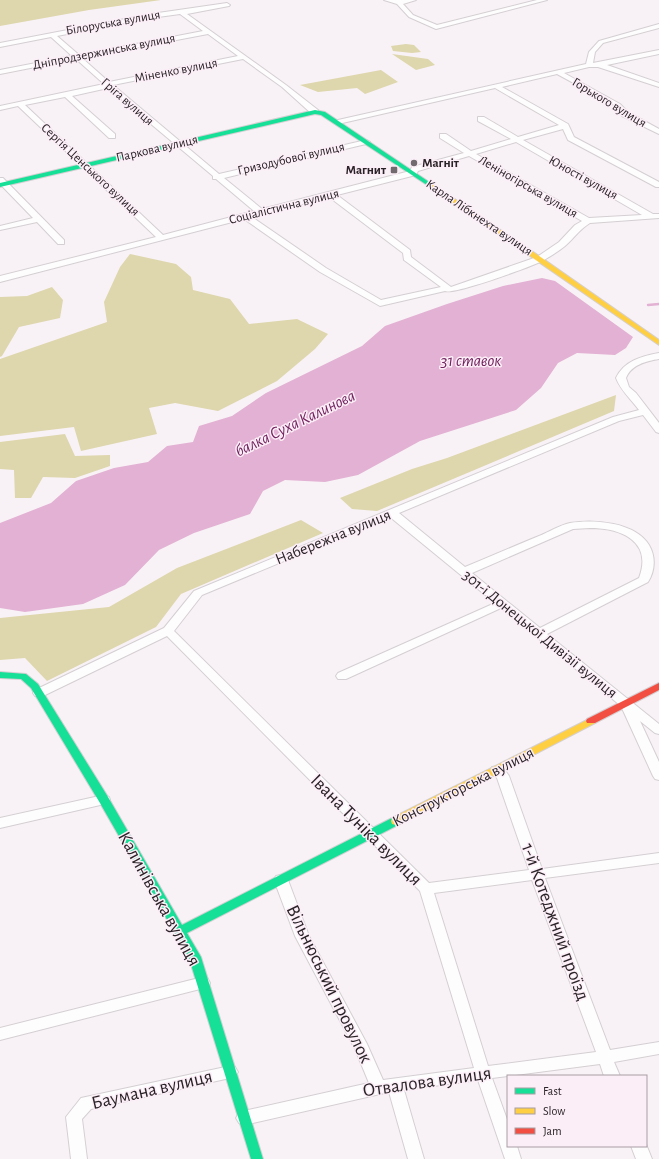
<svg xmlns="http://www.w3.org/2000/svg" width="659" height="1159" font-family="'Alegreya Sans',sans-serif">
	<rect width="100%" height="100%" fill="#f8f2f6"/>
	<!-- forest -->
	<path fill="#ded6ac" d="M 0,0 L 161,0 L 89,10 L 0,26 Z
		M 406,44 L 414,45 L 421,52 L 412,53 L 393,51 L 391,46 Z
		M 392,54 L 428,59 L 435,65 L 416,70 Z
		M 381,70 L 398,82 L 365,94 L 357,88 L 318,92 L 300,85 Z
		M 130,254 L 176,264 L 191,277 L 193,290 L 230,299 L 249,324 L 297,319 L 328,334 L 315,349 L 277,381 L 218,411 L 175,403 L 149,408 L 157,434 L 81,451 L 74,427 L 0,436 L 0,359 L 107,322 L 104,302 L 120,267 Z
		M 52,287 L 63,300 L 60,318 L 19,327 L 2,356 L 0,357 L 0,297 L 27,296 Z
		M 616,395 L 614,411 L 377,511 L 352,509 L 340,498 L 412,469 L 447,458 Z
		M 65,434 L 75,456 L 110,455 L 110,466 L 75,478 L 43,477 L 31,498 L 15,498 L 14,470 L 0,469 L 0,442 Z
		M 301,520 L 323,533 L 181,594 L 156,627 L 47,681 L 25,658 L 0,660 L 0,618 L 109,607 L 177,568 Z"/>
	<!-- water -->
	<path fill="#e2b1d3" d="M 542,278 L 555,281 L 633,337 L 626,348 L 615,355 L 577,353 L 558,363 L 541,388 L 516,410 L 420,441 L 358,475 L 325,482 L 285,480 L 263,491 L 250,514 L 194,533 L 159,550 L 125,585 L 83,604 L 25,612 L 0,608 L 0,523 L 51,503 L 76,481 L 114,468 L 148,462 L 167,446 L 193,442 L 199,426 L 232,416 L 266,393 L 362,346 L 385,326 L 447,304 L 503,286 Z"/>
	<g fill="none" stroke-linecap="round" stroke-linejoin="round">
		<!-- stream -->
		<path stroke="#e2b1d3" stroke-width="2.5" d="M 648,305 L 659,304"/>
		<!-- street casing -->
		<g stroke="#d4cfd2" stroke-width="2">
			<path id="street" d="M 384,0 L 416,0 L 403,4 L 413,15 L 437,25 L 537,0 L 547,0 L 436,29 L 409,17 L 397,4 Z
				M 227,3 L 230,5 L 229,6 L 187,14 L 286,85 L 318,110 L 318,114 L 312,114 L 282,87 L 243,59 L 113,85 L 219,174 L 366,140 L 370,142 L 366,144 L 224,178 L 262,209 L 410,171 L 412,167 L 464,153 L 440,138 L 440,134 L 446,134 L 471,151 L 511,139 L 478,121 L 478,117 L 484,117 L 518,137 L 559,125 L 495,88 L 338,124 L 334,122 L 338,120 L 586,64 L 589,52 L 599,41 L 659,24 L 659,28 L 603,43 L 595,52 L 593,63 L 659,50 L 659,54 L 607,65 L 659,83 L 659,87 L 598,67 L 589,67 L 564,73 L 620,104 L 628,112 L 659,129 L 659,134 L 622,116 L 616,106 L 557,74 L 502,87 L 568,124 L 574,137 L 659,182 L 659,187 L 656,187 L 568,140 L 563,129 L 523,140 L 653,214 L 659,214 L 659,218 L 590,223 C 580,229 574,238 565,246 C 559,251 551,256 544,260 C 534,266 453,295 445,291 L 380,306 L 320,272 L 244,219 L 0,282 L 0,276 L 156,237 L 18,106 L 0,110 L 0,106 L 104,84 L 76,59 L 0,74 L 0,70 L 72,56 L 51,37 L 0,47 L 0,43 L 151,14 ZM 180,14 L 203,31 L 79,55 L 57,36 L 151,18 ZM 208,34 L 238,56 L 109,82 L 82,58 ZM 108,88 L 213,176 L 213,179 L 216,179 L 254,211 L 163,235 L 25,105 L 65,97 L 109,138 L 115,138 L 115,134 L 72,96 ZM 516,142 L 642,215 L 589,218 L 476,154 ZM 469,156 L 582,221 L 575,225 L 559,242 L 537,257 L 451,287 L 411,257 L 410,250 L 337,195 L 416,175 L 418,171 ZM 329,197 L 403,253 L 404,260 L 441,287 L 381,300 L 326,268 L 252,217 Z
				M 0,178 L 3,178 L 64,240 L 64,244 L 58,244 L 37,222 L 0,230 L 0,226 L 33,218 L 0,184 Z
				M 659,353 L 659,359 C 646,361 631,365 626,378 L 629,387 L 636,393 L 659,423 L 659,433 L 656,432 L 643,415 L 619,421 L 399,513 L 465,567 C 490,557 514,546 539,536 C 549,532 560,525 570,523 C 594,519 635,522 649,545 C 656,557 655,571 648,582 L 547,634 L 659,724 L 659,734 L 655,733 L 640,721 L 659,762 L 659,780 L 655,779 L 653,776 L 621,706 L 501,608 L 346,679 L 338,679 L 336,676 L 338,673 L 495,603 L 390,517 L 202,595 L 174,631 L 429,883 L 529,870 L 497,778 L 490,770 L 492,767 C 499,765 505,769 509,776 L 542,869 L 659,853 L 659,863 L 545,878 L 610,1050 L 659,1042 L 659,1054 L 614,1062 L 620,1076 L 604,1076 L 600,1064 L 492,1078 L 508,1122 L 508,1146 L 517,1146 L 521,1159 L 505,1159 L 478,1080 L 404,1090 L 424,1159 L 408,1159 L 389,1092 L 244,1125 L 239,1123 L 236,1118 L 239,1113 L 244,1111 L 369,1083 L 355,1049 L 295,936 L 274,880 L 276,876 L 281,875 L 286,876 L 288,880 L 309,936 L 367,1044 L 383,1080 L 474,1068 L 420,891 L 167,636 L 43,696 L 35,696 L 33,693 L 35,690 L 164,628 L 194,591 L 613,417 L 639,410 C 631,399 621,391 616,378 C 624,361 642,356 659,353 ZM 590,528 C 621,528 653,541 639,578 L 540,628 L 472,573 L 573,529 ZM 532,880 L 596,1052 L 488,1066 L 434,893 Z
				M 104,795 L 109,797 L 110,800 L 109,803 L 0,828 L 0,818 Z
				M 203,977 L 208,979 L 210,983 L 208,987 L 0,1040 L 0,1028 Z
				M 230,1066 L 235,1067 L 238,1072 L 235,1077 L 230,1078 L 91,1109 L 82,1119 L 87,1159 L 71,1159 L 66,1117 L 81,1098 Z
				M 646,1144 L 652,1159 L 636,1159 L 631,1146 L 646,1146 Z"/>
		</g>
		<!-- fast casing -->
		<g stroke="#d4cfd2" stroke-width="2">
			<path id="fast" d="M 315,110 L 325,112 L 432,184 L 427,185 L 321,115 L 315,114 L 0,187 L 0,183 Z
				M 0,672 L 26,674 L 38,684 L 108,797 L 182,925 L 392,818 L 396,817 L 400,818 L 401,821 L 400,824 L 187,933 L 201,957 L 263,1159 L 251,1159 L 189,958 L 100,803 L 31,688 L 21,679 L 0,678 Z"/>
		</g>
		<!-- slow casing -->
		<g stroke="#d4cfd2" stroke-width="2">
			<path id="slow" d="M 427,183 L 431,183 L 542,258 L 659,340 L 659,345 L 427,185 Z
				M 591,718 L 595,719 L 596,721 L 595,723 L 400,824 L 396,825 L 392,824 L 391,821 L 392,818 Z"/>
		</g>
		<!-- jam casing -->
		<g stroke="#d4cfd2" stroke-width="2">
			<path id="jam" d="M 659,683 L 659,690 L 595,723 L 587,723 L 586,721 L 587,719 Z"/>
		</g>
		<!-- street -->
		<use href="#street" fill="#fefdfe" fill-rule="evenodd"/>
		<!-- fast -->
		<use href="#fast" fill="#16e098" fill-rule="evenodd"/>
		<!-- slow -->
		<use href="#slow" fill="#ffcf43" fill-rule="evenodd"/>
		<!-- jam -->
		<use href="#jam" fill="#f24e42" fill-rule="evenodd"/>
	</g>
	<!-- markers -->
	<g fill="#716b6f" stroke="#fceef7" stroke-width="1.5">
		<circle cx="414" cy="163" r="4"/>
		<rect x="390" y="166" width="8" height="8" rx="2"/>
	</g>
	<g text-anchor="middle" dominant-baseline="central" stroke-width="3" stroke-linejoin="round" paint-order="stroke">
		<!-- far-street labels -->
		<g font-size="13" fill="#292327" stroke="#fceef7">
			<text transform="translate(113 23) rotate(-10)">Білоруська вулиця</text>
			<text transform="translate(104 52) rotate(-11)">Дніпродзержинська вулиця</text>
			<text transform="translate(176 71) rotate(-11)">Міненко вулиця</text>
			<text transform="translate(127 102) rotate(41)">Гріга вулиця</text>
			<text transform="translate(609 103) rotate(31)">Горького вулиця</text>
			<text transform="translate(157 149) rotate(-13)">Паркова вулиця</text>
			<text transform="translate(291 159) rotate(-13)">Гризодубової вулиця</text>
			<text transform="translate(90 170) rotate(43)">Сергія Ценського вулиця</text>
			<text transform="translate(583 178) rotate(29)">Юності вулиця</text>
			<text transform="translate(528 187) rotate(30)">Леніногірська вулиця</text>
			<text transform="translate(284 207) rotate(-14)">Соціалістична вулиця</text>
			<text transform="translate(479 218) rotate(34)">Карла Лібкнехта вулиця</text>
		</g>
		<!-- far-poi labels -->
		<g font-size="13" font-weight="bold" fill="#292327" stroke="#fceef7" text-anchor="start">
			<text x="422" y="163">Магніт</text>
			<text x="386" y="170" text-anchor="end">Магнит</text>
		</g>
		<!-- street labels -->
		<g font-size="16" fill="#292327" stroke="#fceef7">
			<text transform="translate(333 537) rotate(-22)">Набережна вулиця</text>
			<text transform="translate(540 634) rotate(39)">301-ї Донецької Дивізії вулиця</text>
			<text transform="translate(463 787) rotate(-27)">Конструкторська вулиця</text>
		</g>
		<!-- water labels -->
		<g font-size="17" font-style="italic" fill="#72235f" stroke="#fceef7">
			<text x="471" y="360">31 ставок</text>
			<text transform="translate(295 423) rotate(-26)">балка Суха Калинова</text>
		</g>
		<!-- near-street labels -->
		<g font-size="19" fill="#292327" stroke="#fceef7">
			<text transform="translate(366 830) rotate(45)">Івана Туніка вулиця</text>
			<text transform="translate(159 899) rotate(61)">Калинівська вулиця</text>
			<text transform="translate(555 922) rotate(70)">1-й Котеджний проїзд</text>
			<text transform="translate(329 984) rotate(64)">Вільнюський провулок</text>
			<text transform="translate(427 1082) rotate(-8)">Отвалова вулиця</text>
			<text transform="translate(152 1090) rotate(-13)">Баумана вулиця</text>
		</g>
	</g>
	<!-- legend -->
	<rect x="507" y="1075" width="140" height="72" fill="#fceef7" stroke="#a89da4"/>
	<rect x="515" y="1088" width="20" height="6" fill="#16e098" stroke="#a89da4"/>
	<text x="543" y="1095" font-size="12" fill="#292327">Fast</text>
	<rect x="515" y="1108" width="20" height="6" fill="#ffcf43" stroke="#a89da4"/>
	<text x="543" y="1115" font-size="12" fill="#292327">Slow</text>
	<rect x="515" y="1128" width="20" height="6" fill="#f24e42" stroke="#a89da4"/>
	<text x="543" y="1135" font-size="12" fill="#292327">Jam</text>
</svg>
